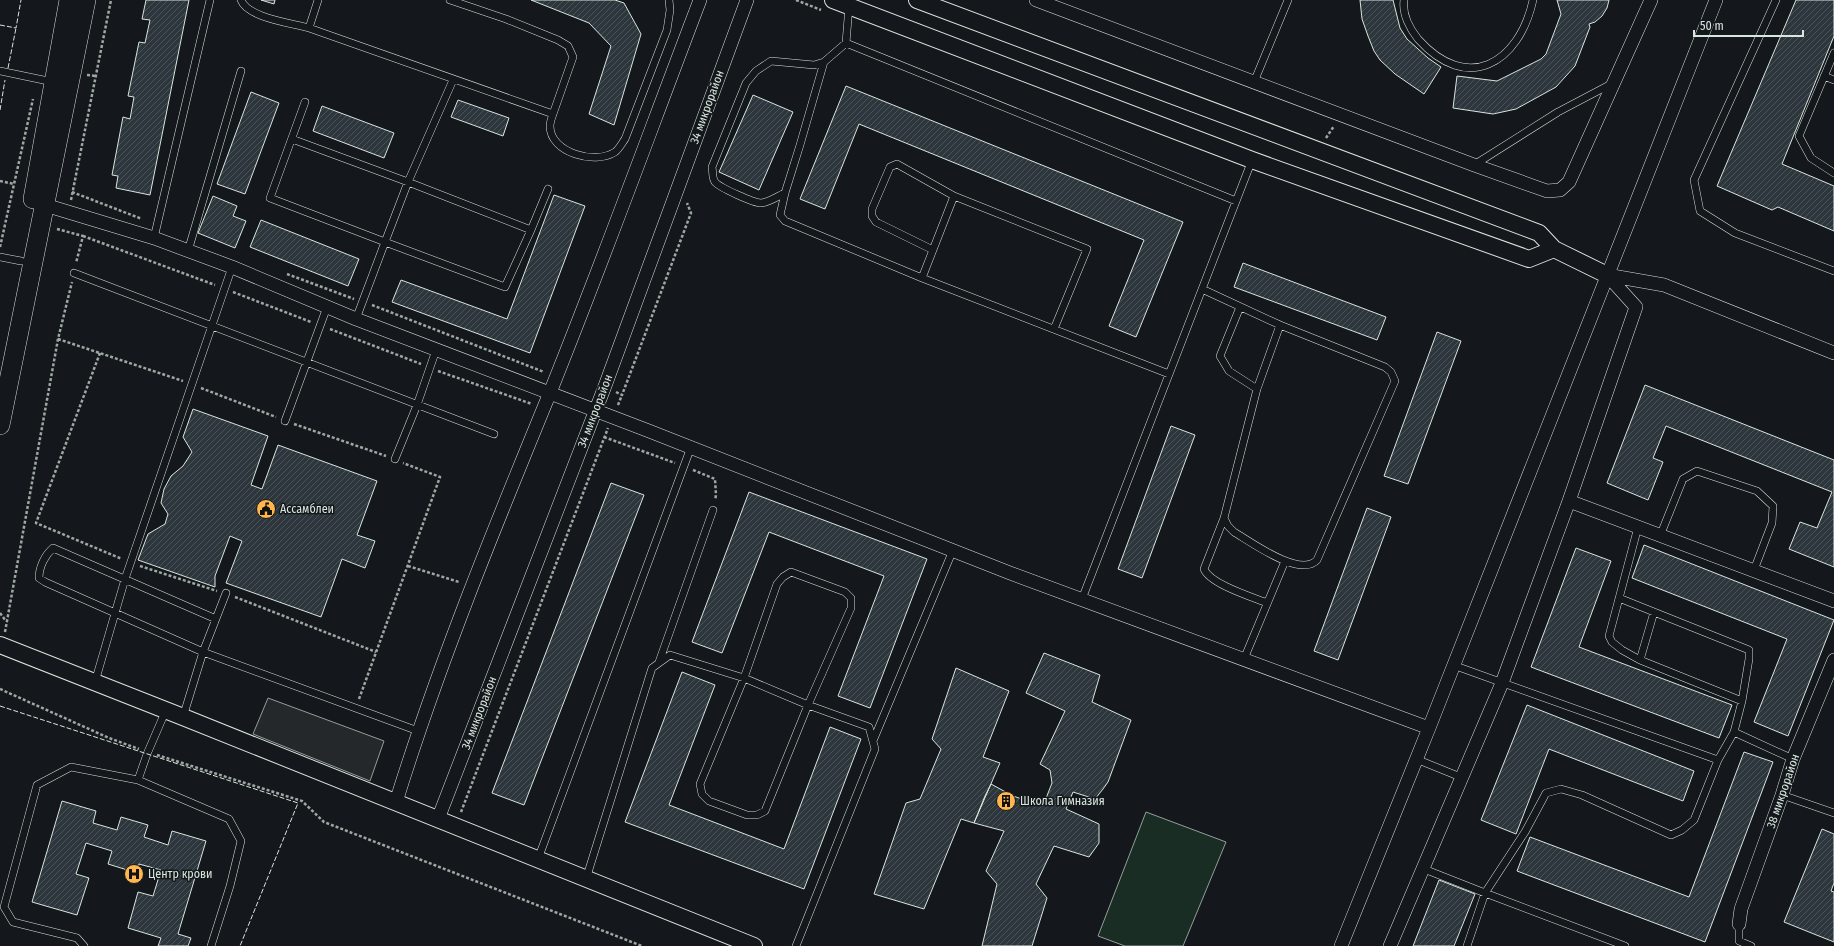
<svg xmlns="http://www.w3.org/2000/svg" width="1834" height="946" font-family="'Fira Sans Condensed',sans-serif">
	<defs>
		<pattern id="building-hatch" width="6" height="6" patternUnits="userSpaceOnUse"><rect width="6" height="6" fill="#2c363c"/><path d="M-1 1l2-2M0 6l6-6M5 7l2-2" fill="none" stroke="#4a5358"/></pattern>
	</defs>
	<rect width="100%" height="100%" fill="#14181c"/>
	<!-- pitch -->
	<path fill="#1a2d24" stroke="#939e99" d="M 1146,812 L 1226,842 L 1183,946 L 1125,946 L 1098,936 Z"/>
	<!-- parking -->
	<path fill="#24282b" stroke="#939e99" d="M 268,698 L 384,741 L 370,781 L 253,734 Z"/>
	<!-- building -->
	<path fill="url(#building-hatch)" stroke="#d8e6dc" d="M 146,0 L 189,0 L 150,195 L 116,188 L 118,176 L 112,175 L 123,117 L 130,119 L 134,97 L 128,96 L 139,42 L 145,43 L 150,20 L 142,19 Z
		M 261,0 L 275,0 L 274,4 Z
		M 531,0 L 615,0 L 624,3 L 641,34 L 614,125 L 589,114 L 611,46 L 589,23 Z
		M 1360,0 L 1393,0 L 1400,28 L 1407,39 L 1428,58 L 1441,67 L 1424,94 L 1395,74 L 1380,60 L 1374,51 L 1368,36 L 1362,19 Z
		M 1557,0 L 1609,0 L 1607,8 L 1602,16 L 1595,22 L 1589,24 L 1590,27 L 1575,66 L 1556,87 L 1516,109 L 1493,114 L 1453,108 L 1457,76 L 1497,81 L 1541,59 L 1546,54 L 1561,14 Z
		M 1796,0 L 1834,0 L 1834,36 L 1782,164 L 1834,186 L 1834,231 L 1778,207 L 1772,210 L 1717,186 Z
		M 846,86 L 1183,222 L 1136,337 L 1109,326 L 1144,240 L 859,124 L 825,209 L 800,199 Z
		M 251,92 L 279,103 L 245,194 L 217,184 Z
		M 753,95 L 793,112 L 759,190 L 719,172 Z
		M 458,100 L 509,118 L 503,136 L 451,117 Z
		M 322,106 L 394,133 L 384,158 L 313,131 Z
		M 554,195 L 585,206 L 530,353 L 392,302 L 401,280 L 507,319 Z
		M 213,196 L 237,206 L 233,216 L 246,221 L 235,248 L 198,233 Z
		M 261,220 L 359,259 L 348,286 L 250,247 Z
		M 1243,263 L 1386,317 L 1377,340 L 1234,287 Z
		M 1437,332 L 1461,341 L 1408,484 L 1384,476 Z
		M 1645,385 L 1834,460 L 1834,567 L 1789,549 L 1800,522 L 1817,528 L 1832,492 L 1666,426 L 1653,458 L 1663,462 L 1648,500 L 1607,483 Z
		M 193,409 L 268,436 L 251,485 L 262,489 L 278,445 L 377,481 L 357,535 L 375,541 L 365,568 L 342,559 L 321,617 L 226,583 L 242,541 L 230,536 L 215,576 L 215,587 L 138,560 L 148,534 L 165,524 L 168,514 L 161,503 L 164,489 L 171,476 L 183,466 L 192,452 L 183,437 Z
		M 1171,426 L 1195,435 L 1142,578 L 1118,569 Z
		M 611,483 L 644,495 L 524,805 L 492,793 Z
		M 749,492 L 927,559 L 870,708 L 838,696 L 884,576 L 769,532 L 722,653 L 692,642 Z
		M 1367,508 L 1391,517 L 1338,660 L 1314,651 Z
		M 1644,545 L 1834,620 L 1788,736 L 1754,722 L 1787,639 L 1632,578 Z
		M 1576,548 L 1611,561 L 1579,647 L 1732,705 L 1719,738 L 1531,667 Z
		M 1044,653 L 1100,675 L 1092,702 L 1131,720 L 1108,782 L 1103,789 L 1095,799 L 1073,792 L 1066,809 L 1099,824 L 1099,843 L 1089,857 L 1054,846 L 1036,884 L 1047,898 L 1032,946 L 982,946 L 997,884 L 986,871 L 1004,831 L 974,823 L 985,796 L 991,784 L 1013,796 L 1043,806 L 1052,783 L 1050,770 L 1040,764 L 1065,711 L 1026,693 Z
		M 956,668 L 1009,691 L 983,757 L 1000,763 L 974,823 L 961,819 L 924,909 L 874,894 L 906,803 L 920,799 L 941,749 L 932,739 Z
		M 682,672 L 715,685 L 669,805 L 784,849 L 830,727 L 861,739 L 804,889 L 625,822 Z
		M 1527,705 L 1694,771 L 1683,801 L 1549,749 L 1516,834 L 1481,820 Z
		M 1744,752 L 1773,762 L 1705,942 L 1517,871 L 1530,837 L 1689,897 Z
		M 62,801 L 96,811 L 93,823 L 117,830 L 121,817 L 148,825 L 144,837 L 168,845 L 172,831 L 206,841 L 178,934 L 191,938 L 188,946 L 158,946 L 161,938 L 128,928 L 138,892 L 153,896 L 161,870 L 139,864 L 137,873 L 108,864 L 112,851 L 86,843 L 76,874 L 89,878 L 77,915 L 32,902 Z
		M 1822,829 L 1834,834 L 1834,883 L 1831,891 L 1834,892 L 1834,942 L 1784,922 Z
		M 1439,880 L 1475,894 L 1454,946 L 1413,946 Z"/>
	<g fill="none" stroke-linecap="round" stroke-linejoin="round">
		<!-- service casing -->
		<g stroke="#d8e6dc" stroke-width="8">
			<path id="service" d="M 241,0 C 248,18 292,23 309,28
				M 318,0 L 309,28 L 553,114 L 573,57 L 568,46 L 558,40 L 506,19 L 450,0
				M 1404,0 C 1402,14 1410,29 1418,39 C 1467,94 1519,64 1533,0
				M 1776,0 L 1694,180 L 1700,211 L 1735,233 L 1834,271
				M 849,6 L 846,43 L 1236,201
				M 1834,53 L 1799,136 L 1811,158 L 1834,173
				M 824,62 L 800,145 L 785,193 L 780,215 L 785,221 L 922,278 L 1169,374
				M 0,71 L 53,82
				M 1824,76 L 1834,80
				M 453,80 L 408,182 L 385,242 L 505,287 L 531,230 L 548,189
				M 1254,82 L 1288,0
				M 305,102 L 270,198 L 385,242 L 356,319
				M 553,114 C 552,117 550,122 550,126 C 550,153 595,165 615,152 C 619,149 622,143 625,139 L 667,30 L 670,10 L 669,0
				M 292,139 L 408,182 L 531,230
				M 1474,165 L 1558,112 L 1613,83
				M 785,193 C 778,196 770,202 761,203 C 754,203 720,188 715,182 C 712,178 713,172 712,167 L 746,83 L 756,71 L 771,61 L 814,65 L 824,62 L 846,43
				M 154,238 L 210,0
				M 933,250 L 876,222 L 872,216 L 872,209 L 890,167 L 897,164 L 954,196
				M 188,251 L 241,71
				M 0,257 L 21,261
				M 74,273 L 494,434
				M 922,278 L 954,196 L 1087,249 L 1054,329
				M 1202,289 L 1280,325
				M 1240,307 L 1220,356 L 1229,371 L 1257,389
				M 1280,325 L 1385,367 L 1391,372 L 1395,381 L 1317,560 C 1300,578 1251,542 1234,532 L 1228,526 L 1224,518 L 1257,389 Z
				M 285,421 L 327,307
				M 395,459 L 417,405 L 436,350
				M 1224,518 L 1204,569 C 1210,584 1252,597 1267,603
				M 1638,527 L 1609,636 L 1612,642 L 1622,650 L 1640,660 L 1742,701
				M 1660,536 L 1683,479 L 1697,471 L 1757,491 L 1773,506 L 1772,523 L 1754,570
				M 791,572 L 845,592 L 851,598 L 851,608 L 808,705 L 765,811 L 757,815 L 747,815 L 709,801 L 702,794 L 700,784 L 744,678 L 777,584 L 783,577 Z
				M 1082,599 L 1252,160
				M 216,619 L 53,548 C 45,555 39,567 39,578 L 45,582 L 203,652 L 418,731
				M 1244,659 L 1285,561
				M 1640,660 L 1654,612
				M 659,662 L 713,510
				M 1453,665 L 1718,760
				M 95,682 L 125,579 L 232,267
				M 183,717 L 203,652 L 226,593
				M 1734,732 L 1793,759
				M 873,741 L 953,550
				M 1416,759 L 1463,778
				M 138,780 L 147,754 L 166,710
				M 1782,795 L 1834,813
				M 538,859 L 691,447
				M 1424,869 L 1485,893 L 1525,832 L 1546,793 L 1561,789 L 1582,795 L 1671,835 L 1682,830 L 1694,820 L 1718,760 L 1734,732 L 1742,701 L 1749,659 L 1749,650 L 1619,598
				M 586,879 L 652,668 L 670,655 L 744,678 L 808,705 L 869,727 L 875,749 L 796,946
				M 1739,924 L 1739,941 L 1751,946
				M 84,946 L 77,938 L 13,922 L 4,907 L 37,785 L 71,767 L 138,780 L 229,819 L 241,841 L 230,886 L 211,946
				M 1467,946 L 1485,893 L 1625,946"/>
		</g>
		<!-- minor casing -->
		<g stroke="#d8e6dc" stroke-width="14">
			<path id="minor" d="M 1036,0 L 1474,165 L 1547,191 L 1560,190 L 1569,182 L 1651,0
				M 45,205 L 154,238 L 232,267 L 356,319 L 649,431 L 1010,573 L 1429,728
				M 1607,275 L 1664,285 L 1834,353
				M 1569,501 L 1834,601
				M 396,802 C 439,663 494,529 549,395 C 602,264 650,131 700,0
				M 438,819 L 605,386 L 747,0
				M 1739,924 L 1741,909 L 1782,795 L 1793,759 L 1834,660
				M 1341,946 L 1429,728 L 1716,0
				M 1390,946 L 1502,683 L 1569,501 L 1636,307 L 1607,275"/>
		</g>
		<!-- tertiary casing -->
		<g stroke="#d8e6dc" stroke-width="18">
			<path id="tertiary" d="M 833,0 L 1252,160 L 1529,259 L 1554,249 L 1539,233 L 917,0
				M 1554,249 L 1607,275
				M 0,645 L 183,717 L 754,946"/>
		</g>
		<!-- secondary casing -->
		<g stroke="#d8e6dc" stroke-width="20">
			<path id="secondary" d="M 33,199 L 69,0
				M 0,425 L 86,0"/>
		</g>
		<!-- path -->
		<path stroke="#9da8a2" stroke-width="2.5" stroke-dasharray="3 2" stroke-linecap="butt" d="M 796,0 L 821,10
			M 87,75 L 96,76
			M 1326,138 L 1334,126
			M 0,181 L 14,184
			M 72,192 L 142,219
			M 71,200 L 111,0
			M 57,229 L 83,236 L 76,263
			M 83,236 L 215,285
			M 0,247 L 33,99
			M 287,274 L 354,299
			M 233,292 L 311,322
			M 372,305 L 544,372
			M 330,329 L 421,364
			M 58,339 L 183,381
			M 100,353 L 36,523 L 122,559
			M 438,371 L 532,404
			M 201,388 L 276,417
			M 616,392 L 622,395 L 691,213 L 687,203
			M 618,405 L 622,395
			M 294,424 L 386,456
			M 604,437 L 675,463
			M 693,470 L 715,479 L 716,495 L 715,500
			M 140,566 L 217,591
			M 408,566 L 459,582
			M 235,597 L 376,652
			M 0,613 L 6,621
			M 5,632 L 58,339 L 72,282
			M 0,689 L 109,738 L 139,749
			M 359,699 L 440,477 L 403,463
			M 157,755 L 302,801 L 324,822 L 642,946
			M 461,812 L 608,428"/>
		<!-- service -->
		<use href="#service" stroke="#14181c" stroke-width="7"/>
		<!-- minor -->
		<use href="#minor" stroke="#14181c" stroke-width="13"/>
		<!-- tertiary -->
		<use href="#tertiary" stroke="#14181c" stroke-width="16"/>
		<!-- secondary -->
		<use href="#secondary" stroke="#14181c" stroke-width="19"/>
		<!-- fence -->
		<path stroke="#d8e6dc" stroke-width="1" stroke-dasharray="5 2" stroke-linecap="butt" d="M 0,25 L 16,28 L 21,0
			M 8,68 L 16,28
			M 0,110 L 5,80
			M 0,706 L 298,803 L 240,946"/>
	</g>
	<!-- icons -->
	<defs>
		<g id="civic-disc" transform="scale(1)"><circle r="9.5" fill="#ffb74d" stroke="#14181c"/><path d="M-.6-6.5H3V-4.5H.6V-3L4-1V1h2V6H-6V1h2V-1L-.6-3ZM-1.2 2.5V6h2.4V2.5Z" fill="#111"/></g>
		<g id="building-disc" transform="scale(1)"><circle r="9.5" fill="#ffb74d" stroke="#14181c"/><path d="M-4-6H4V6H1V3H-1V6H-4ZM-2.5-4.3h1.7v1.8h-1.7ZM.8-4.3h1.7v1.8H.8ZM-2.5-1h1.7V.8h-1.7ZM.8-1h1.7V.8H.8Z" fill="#111"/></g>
		<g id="hospital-disc" transform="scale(1)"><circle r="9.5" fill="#ffb74d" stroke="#14181c"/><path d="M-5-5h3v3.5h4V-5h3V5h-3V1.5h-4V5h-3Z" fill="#111"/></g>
	</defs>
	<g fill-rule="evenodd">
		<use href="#civic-disc" x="266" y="509"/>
		<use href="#building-disc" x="1006" y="801"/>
		<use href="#hospital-disc" x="134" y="874"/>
	</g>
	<g text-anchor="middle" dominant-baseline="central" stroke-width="3" stroke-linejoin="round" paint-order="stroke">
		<!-- street labels -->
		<g font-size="12" fill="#d8e6dc" stroke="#14181c">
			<text transform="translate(707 107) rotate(-70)">34 микрорайон</text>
			<text transform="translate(595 411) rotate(-69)">34 микрорайон</text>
			<text transform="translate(479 713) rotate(-69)">34 микрорайон</text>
			<text transform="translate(1783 791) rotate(-71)">38 микрорайон</text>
		</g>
		<!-- poi labels -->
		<g font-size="12" fill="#d8e6dc" stroke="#14181c" text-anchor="start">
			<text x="280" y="509">Ассамблеи</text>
			<text x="1020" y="801">Школа Гимназия</text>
			<text x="148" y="874">Центр крови</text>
		</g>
	</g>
	<!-- scale -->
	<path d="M1694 30v6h109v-6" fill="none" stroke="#d8e6dc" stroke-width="2"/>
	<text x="1700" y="30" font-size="12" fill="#d8e6dc" stroke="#14181c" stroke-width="3" paint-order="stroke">50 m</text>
</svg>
